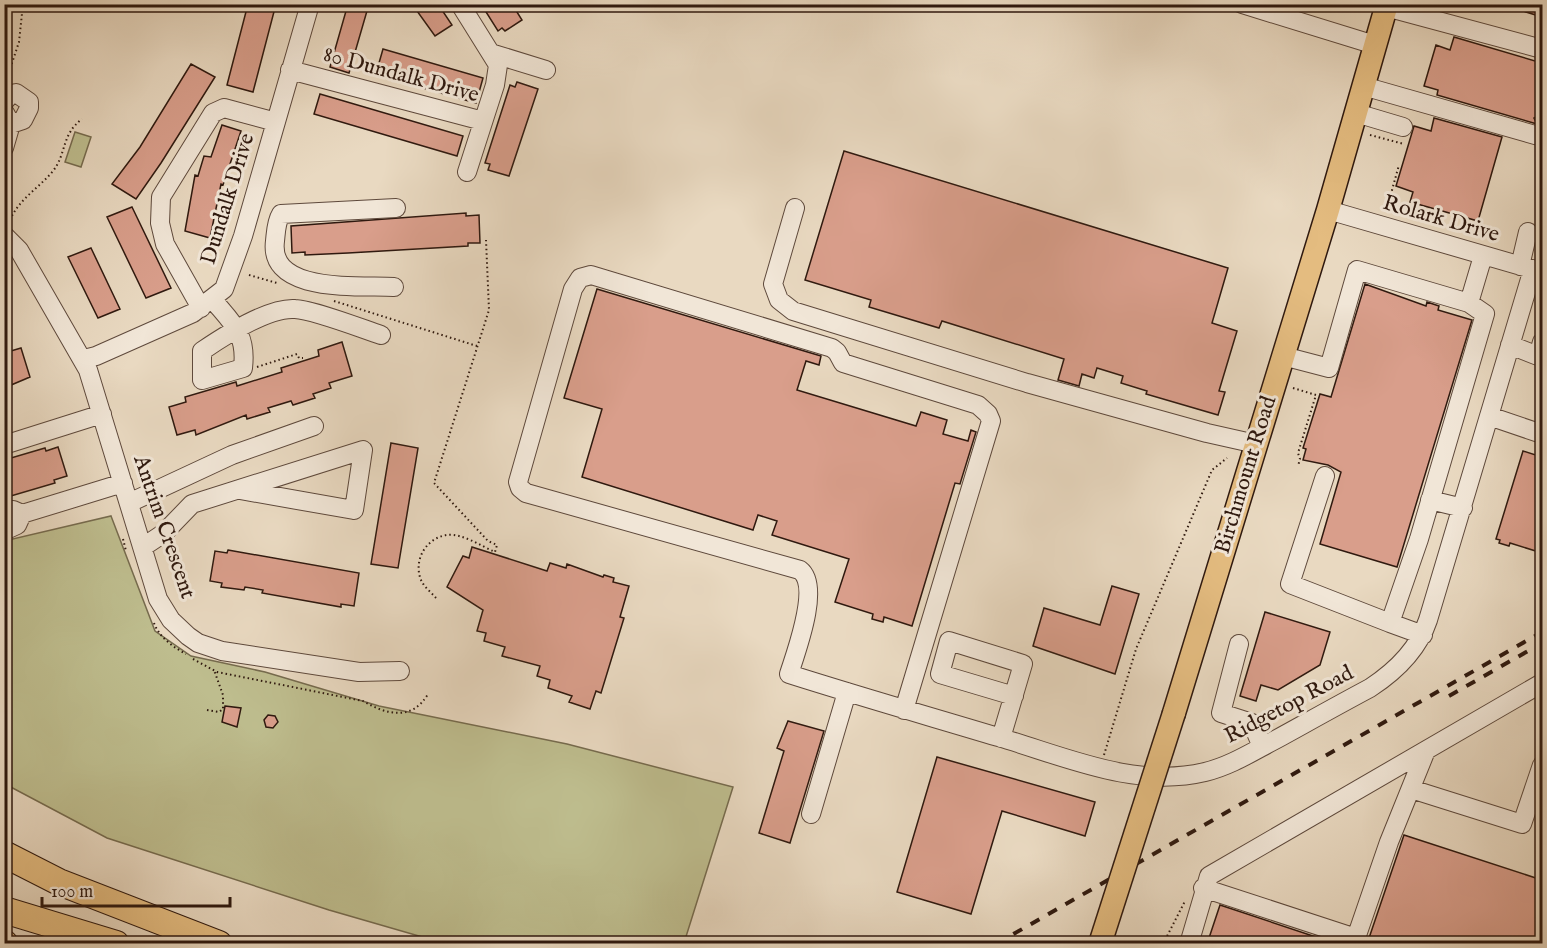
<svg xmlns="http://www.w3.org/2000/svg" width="1547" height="948" font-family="'IM FELL English',serif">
	<rect width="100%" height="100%" fill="#e9d9c1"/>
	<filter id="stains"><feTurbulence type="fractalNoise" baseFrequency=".00333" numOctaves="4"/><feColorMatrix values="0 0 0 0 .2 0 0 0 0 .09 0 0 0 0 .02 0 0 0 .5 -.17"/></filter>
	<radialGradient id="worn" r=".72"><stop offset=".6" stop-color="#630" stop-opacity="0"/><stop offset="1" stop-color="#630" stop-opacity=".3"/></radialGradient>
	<!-- green -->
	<path fill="#bebd8e" stroke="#766b4e" stroke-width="1.5" d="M 75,132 L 91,137 L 81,167 L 65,162 Z
		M 111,516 L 155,631 L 191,656 L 265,672 L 379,706 L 567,744 L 733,787 L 684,943 L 443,943 L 329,910 L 107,838 L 5,784 L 4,541 Z"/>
	<!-- building -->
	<path fill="#d99e8b" stroke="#2f190f" stroke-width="1.5" d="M 248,4 L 276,4 L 253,92 L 227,85 Z
		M 348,4 L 369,4 L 349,73 L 330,67 Z
		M 412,4 L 438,4 L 452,25 L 435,36 Z
		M 481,4 L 512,4 L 522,20 L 505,31 L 502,28 L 498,31 Z
		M 1511,4 L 1542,4 L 1542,17 L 1510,7 Z
		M 1454,37 L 1542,63 L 1542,87 L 1538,105 L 1542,114 L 1534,118 L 1537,124 L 1437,95 L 1438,90 L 1424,86 L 1436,45 L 1450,50 Z
		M 383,49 L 483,78 L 476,103 L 381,76 L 383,71 L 377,70 Z
		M 191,64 L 215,77 L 161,163 L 136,199 L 112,184 L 140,147 Z
		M 517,82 L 538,89 L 509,176 L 488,170 L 490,164 L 485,163 L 510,85 L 515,87 Z
		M 320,94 L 463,136 L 457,156 L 314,114 Z
		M 1434,118 L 1502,137 L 1478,221 L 1410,202 L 1413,192 L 1396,186 L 1414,126 L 1431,131 Z
		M 222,125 L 241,131 L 223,185 L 221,184 L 210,238 L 185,231 L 195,175 L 198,176 L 204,156 L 211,157 Z
		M 844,151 L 1228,268 L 1212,323 L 1237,331 L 1219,391 L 1225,392 L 1218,415 L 1146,394 L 1147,391 L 1121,383 L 1123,376 L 1097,368 L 1094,378 L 1082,374 L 1079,386 L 1058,380 L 1064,359 L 942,321 L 939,328 L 869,307 L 871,300 L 805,280 Z
		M 132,207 L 171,288 L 146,298 L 107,217 Z
		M 466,213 L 466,216 L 479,215 L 480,243 L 468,243 L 468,246 L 348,253 L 305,255 L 305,252 L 292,253 L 291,226 Z
		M 91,248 L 120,309 L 98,318 L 68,257 Z
		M 1365,284 L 1426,306 L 1427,302 L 1439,306 L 1438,310 L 1472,320 L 1397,567 L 1320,544 L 1341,472 L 1328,465 L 1303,460 L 1306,449 L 1303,448 L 1320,394 L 1331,397 Z
		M 597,289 L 821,356 L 819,365 L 806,361 L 797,390 L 916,426 L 921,412 L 947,420 L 943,434 L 968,441 L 971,430 L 976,432 L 960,484 L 955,483 L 912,626 L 884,617 L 883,622 L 872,619 L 873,614 L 835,602 L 849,559 L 772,535 L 777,521 L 758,515 L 753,530 L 582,477 L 602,409 L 564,398 Z
		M 342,342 L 352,376 L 329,383 L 331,388 L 313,394 L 315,398 L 293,405 L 291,401 L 268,408 L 270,412 L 247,419 L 246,415 L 196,435 L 195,430 L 177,435 L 169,407 L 186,402 L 185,397 L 236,382 L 237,386 L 282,372 L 281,368 L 319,356 L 318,350 Z
		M 21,348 L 30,377 L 4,388 L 4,353 Z
		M 391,443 L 418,448 L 398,568 L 371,564 Z
		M 58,447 L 67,476 L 54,480 L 55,483 L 4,498 L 4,460 L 45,448 L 46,451 Z
		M 1523,451 L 1542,457 L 1542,553 L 1510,543 L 1509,546 L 1499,543 L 1500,540 L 1496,539 Z
		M 472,547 L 547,571 L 550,563 L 566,568 L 567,564 L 603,577 L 604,575 L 614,578 L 613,582 L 629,586 L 620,617 L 624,618 L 601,693 L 596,691 L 590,709 L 569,702 L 572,696 L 548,688 L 550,680 L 537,676 L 540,666 L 502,656 L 505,647 L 484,641 L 486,633 L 477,631 L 483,610 L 447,587 L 463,556 L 469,558 Z
		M 228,550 L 359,573 L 354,606 L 341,604 L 341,607 L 262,593 L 263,590 L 245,587 L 244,590 L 221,587 L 222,583 L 210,581 L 215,551 L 227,553 Z
		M 1112,586 L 1139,594 L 1115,674 L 1033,646 L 1044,608 L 1100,625 Z
		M 1265,612 L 1330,632 L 1320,665 L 1278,690 L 1261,685 L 1256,701 L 1240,696 Z
		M 225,706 L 241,708 L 237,727 L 222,722 Z
		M 268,715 L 275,716 L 278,722 L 273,728 L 266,727 L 264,720 Z
		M 788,721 L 824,731 L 790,843 L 759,833 L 784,751 L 777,748 Z
		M 937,757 L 1095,802 L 1085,836 L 1002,811 L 971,914 L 897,892 Z
		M 1404,835 L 1542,880 L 1542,944 L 1367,944 Z
		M 1220,905 L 1337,944 L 1207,944 Z"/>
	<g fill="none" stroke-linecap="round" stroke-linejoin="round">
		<!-- minor casing -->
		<g stroke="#5e493c" stroke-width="20">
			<path id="minor" d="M 460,4 L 498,65 L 495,85 L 467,172
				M 1242,4 L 1375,45
				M 1386,7 L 1542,49
				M 494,54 L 546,70
				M 290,70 L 483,121
				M 1363,86 L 1542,137
				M 4,102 L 10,95 L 16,93 L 29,102 L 29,108 L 23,120 L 11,124
				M 1356,113 L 1403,127
				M 4,148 L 11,124 L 5,113
				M 795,208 L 773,284 L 779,300 L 793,311 L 1027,383 L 1207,433 L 1256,444
				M 1328,210 L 1542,272
				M 4,235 L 19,250 L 88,370 L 158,599 L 171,620 L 188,636 L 198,643 L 222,651 L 359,672 L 400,671
				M 1520,266 L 1528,232
				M 394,287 C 359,285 268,294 275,241 C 276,232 276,222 281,214 L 396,208
				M 213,300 C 233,324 247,334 243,368 L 202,380 L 202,351 C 224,336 269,307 295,309 C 314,310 360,328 381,335
				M 201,308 L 165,244 L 160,223 L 161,197 L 213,113 L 224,108 L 276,122
				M 1510,345 L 1538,356 L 1542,342
				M 1283,356 L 1329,368 L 1357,270 L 1469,303 L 1483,256
				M 84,359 L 96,356 L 193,313 L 224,289 L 243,236 L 310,4
				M 1489,416 L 1542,434
				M 4,445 L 102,414
				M 1325,476 L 1290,584 L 1390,623
				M 1430,500 L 1463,508
				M 129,503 L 232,455 L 314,426
				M 4,511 L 13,510 L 22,514 L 123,483
				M 4,531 L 17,525 L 22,514
				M 143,547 L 164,533 L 192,504 L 363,450 L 354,510 L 240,490
				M 1423,635 L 1390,623 L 1419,539 L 1485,314 L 1469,303
				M 1239,644 L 1221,713 L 1252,723 L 1262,747
				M 904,710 L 991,421 L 988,414 L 978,405 L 843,363 L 837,352 L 832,348 L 591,275 L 580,278 L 573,289 L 518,482 L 520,488 L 526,493 L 800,570 C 821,586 796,652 789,674 C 858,696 928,716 998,737 C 1064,756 1134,789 1205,772 C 1230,766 1252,752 1275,740 C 1306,723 1338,705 1370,688 C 1396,671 1418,650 1428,620 L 1533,269
				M 1001,738 L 1023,664 L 949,641 L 940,674 L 1014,696
				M 1411,789 L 1522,824 L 1542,765
				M 811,814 L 847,692
				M 1203,888 L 1356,938 L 1389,842 L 1425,753
				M 1189,944 L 1209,876 L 1542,683"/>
		</g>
		<!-- major casing -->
		<g stroke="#2f190f" stroke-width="25">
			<path id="major" d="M 1174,713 L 1328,210 L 1387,4"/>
		</g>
		<!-- highway casing -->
		<g stroke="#2f190f" stroke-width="28">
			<path id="highway" d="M 4,854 L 59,882 L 219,944
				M 4,910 L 116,944
				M 4,943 L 5,944"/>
		</g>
		<!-- path -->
		<path stroke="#2f190f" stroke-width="2" stroke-dasharray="1.5 3" stroke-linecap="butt" d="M 6,81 L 19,42 L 23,4
			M 1370,135 L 1404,144
			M 1387,208 L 1399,165
			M 10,220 C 19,199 39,188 53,171 C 67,153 61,135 82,119
			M 249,275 L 277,283
			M 334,301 L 477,346
			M 257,367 L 297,354 L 299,358 L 303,358
			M 1293,388 L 1316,395 L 1298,453 L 1300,459 L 1298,466
			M 123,539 L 126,551
			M 436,598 C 431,592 424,587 421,580 C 413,560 426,538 447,535 C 462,533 481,546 495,552 L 497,545 L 488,541 L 434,483 L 489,310 L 486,240
			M 154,623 C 159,637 173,647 186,654
			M 193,659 L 217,672 L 363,701 C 387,715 412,721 428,694
			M 207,710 L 219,712 L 223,709 L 223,695 L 214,670
			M 1104,755 L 1136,649 L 1212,470 L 1227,458
			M 1163,944 L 1185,901"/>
		<!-- minor -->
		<use href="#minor" stroke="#f1e6d7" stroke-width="18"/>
		<!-- major -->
		<use href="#major" stroke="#e4bc80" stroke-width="22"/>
		<!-- highway -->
		<use href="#highway" stroke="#e4bc80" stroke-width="26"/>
		<!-- rail -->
		<path stroke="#2f190f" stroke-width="4" stroke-dasharray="10 10" stroke-linecap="butt" d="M 1449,696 L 1542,643
			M 996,944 L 1542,632"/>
		<!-- major-bridge casing -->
		<g stroke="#2f190f" stroke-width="25" stroke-linecap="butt">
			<path id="major-bridge" d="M 1100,944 L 1174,713"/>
		</g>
		<!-- major-bridge -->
		<use href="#major-bridge" stroke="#e4bc80" stroke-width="22"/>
	</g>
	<g text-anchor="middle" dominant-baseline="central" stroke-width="6" stroke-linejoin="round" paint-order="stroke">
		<!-- street labels -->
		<g font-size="22" fill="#2f190f" stroke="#f1e6d7">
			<text transform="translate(401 75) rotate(15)">80 Dundalk Drive</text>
			<text transform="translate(228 199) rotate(-73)">Dundalk Drive</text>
			<text transform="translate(1441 219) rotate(16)">Rolark Drive</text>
			<text transform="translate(1246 475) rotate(-73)">Birchmount Road</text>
			<text transform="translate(164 527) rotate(71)">Antrim Crescent</text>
			<text transform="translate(1289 705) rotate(-28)">Ridgetop Road</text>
		</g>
	</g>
	<!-- margin -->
	<rect width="1547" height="948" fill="none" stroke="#e9d9c1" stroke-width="24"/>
	<rect x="6" y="6" width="1535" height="936" fill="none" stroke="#2f190f" stroke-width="3"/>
	<rect x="12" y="12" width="1523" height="924" fill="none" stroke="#2f190f" stroke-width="1.5"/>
	<!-- scale -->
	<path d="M42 897v9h188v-9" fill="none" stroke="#2f190f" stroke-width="3"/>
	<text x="51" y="897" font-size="18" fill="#2f190f" stroke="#f1e6d7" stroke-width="4.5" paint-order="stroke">100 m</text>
	<rect width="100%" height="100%" filter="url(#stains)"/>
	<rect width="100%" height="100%" fill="url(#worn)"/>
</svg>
